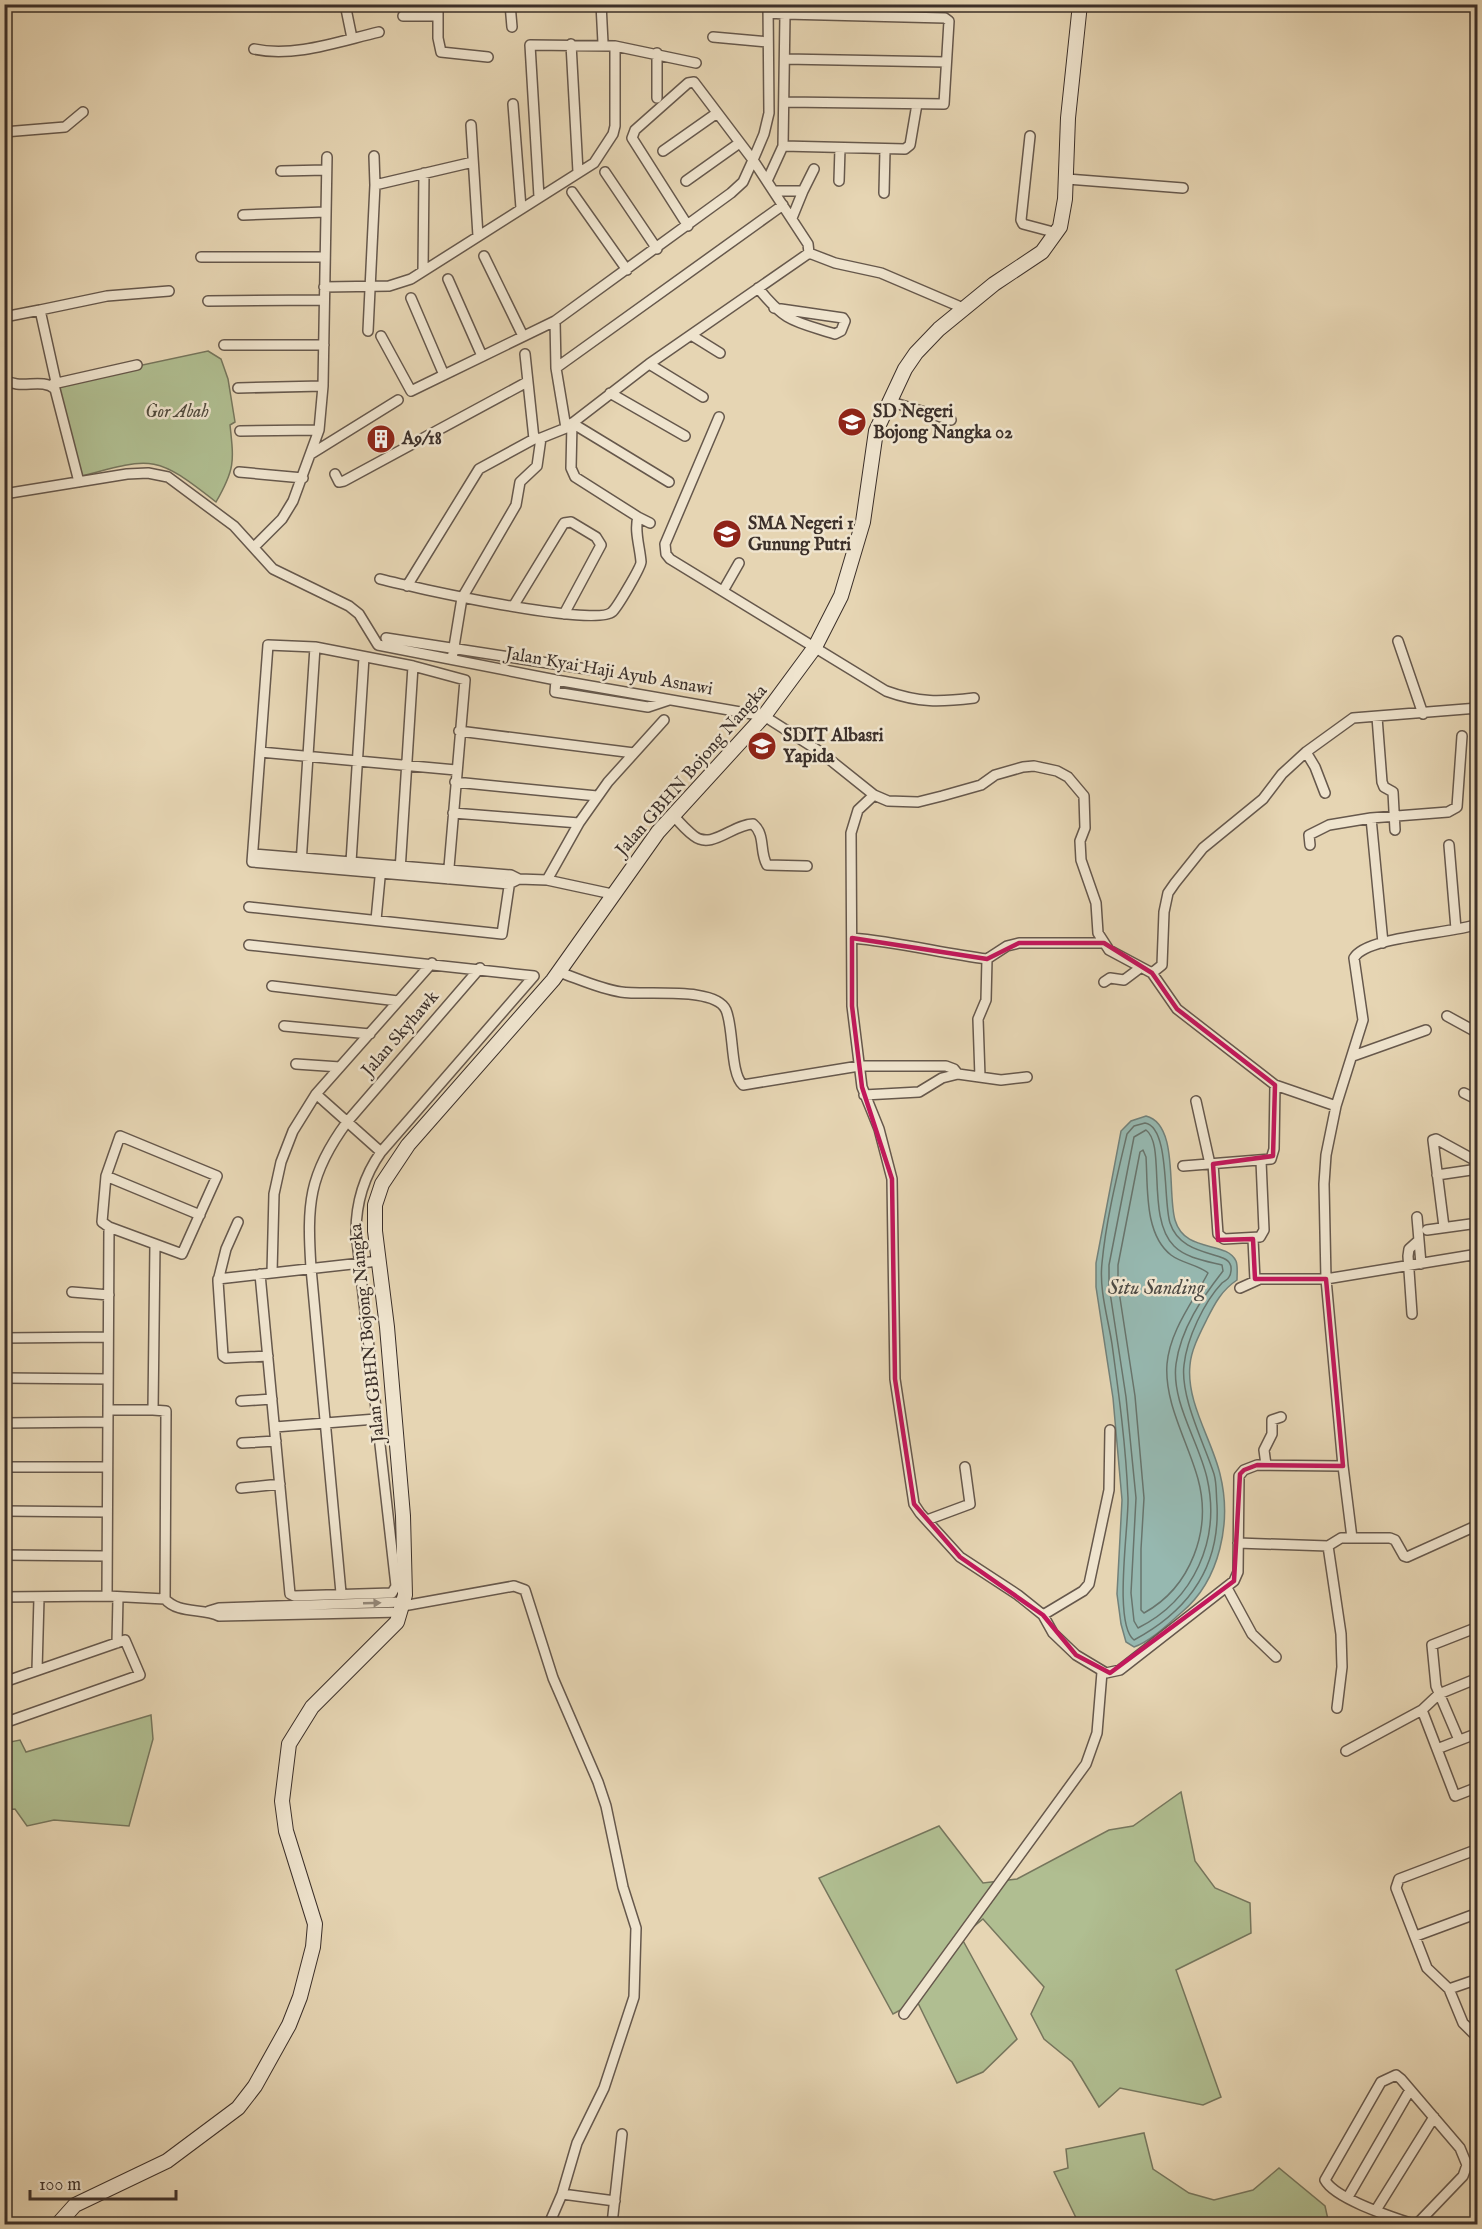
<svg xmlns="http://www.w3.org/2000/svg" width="1482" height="2229" font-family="'IM FELL English',serif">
	<rect width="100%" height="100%" fill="#e6d5b3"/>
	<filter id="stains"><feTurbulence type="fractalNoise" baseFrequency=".00333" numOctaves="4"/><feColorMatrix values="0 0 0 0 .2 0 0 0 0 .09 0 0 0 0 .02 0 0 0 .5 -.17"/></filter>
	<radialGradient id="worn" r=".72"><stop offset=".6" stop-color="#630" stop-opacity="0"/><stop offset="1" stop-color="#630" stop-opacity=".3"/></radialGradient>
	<!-- green -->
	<path fill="#b0be91" stroke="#76765d" stroke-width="1.5" d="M 208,351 L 221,359 L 228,379 L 235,422 L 230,425 C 234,462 235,469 216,502 C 157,456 154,456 82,476 L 58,383 Z
		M 151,1715 L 153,1739 L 129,1826 L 54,1820 L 27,1826 L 15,1809 L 5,1810 L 5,1743 L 20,1740 L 26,1752 Z
		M 1181,1792 L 1195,1861 L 1215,1888 L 1250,1903 L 1251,1933 L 1176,1970 L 1221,2097 L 1203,2105 L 1120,2088 L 1099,2107 L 1072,2062 L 1044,2039 L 1031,2014 L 1044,1987 L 983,1919 L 961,1937 L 1017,2039 L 983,2072 L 957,2083 L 917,2001 L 893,2014 L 819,1878 L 939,1826 L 983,1883 L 1017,1879 L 1109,1830 L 1133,1826 Z
		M 1144,2133 L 1153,2169 L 1189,2193 L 1214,2200 L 1253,2190 L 1279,2168 L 1325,2206 L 1329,2224 L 1079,2224 L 1054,2172 L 1068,2168 L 1066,2149 Z"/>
	<!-- water -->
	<path fill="#96b8b0" stroke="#72817a" stroke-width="1.5" d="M 1146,1116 C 1179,1124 1167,1193 1175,1220 C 1185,1254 1226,1240 1236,1261 C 1238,1266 1237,1274 1237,1280 C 1222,1290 1215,1303 1207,1319 C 1200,1333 1191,1350 1190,1365 C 1186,1402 1212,1440 1220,1474 C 1232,1522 1220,1580 1182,1612 C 1168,1624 1151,1641 1134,1647 L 1126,1642 L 1121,1624 L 1117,1594 L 1122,1500 L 1113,1398 L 1096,1287 L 1096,1263 L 1121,1131 L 1131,1121 Z"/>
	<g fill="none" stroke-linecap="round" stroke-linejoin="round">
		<!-- shore -->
		<path stroke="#68746c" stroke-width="1.5" d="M 1145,1123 C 1170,1127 1163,1202 1170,1223 C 1181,1257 1225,1251 1230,1264 C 1232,1267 1231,1275 1229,1277 C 1228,1280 1224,1281 1222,1283 C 1204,1302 1187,1338 1184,1365 C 1180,1397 1204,1443 1214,1474 C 1217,1484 1216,1495 1217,1505 C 1220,1568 1188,1611 1134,1640 C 1113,1624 1129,1525 1128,1498 C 1126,1447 1119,1395 1112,1344 C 1108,1318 1099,1290 1102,1263 C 1106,1220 1117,1176 1127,1134 L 1134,1126 Z
			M 1146,1130 C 1166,1144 1146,1219 1174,1246 C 1186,1258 1206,1261 1222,1265 L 1223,1271 C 1202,1298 1181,1328 1176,1364 C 1171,1402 1199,1442 1207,1478 C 1221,1540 1194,1600 1138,1628 L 1134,1621 L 1131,1593 L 1136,1498 L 1126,1397 L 1109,1286 L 1109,1265 L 1134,1137 Z
			M 1143,1150 L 1146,1157 C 1148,1187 1144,1234 1171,1255 C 1181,1263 1199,1265 1208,1273 C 1193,1302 1170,1330 1167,1364 C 1164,1403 1188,1442 1198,1479 C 1212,1530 1191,1587 1144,1613 L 1141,1610 L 1141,1549 L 1144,1498 L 1135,1396 L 1118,1285 L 1118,1265 L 1140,1152 Z"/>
		<!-- street casing -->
		<g stroke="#66584c" stroke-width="12">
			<path id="street" d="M 345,4 L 352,38
				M 438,4 L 438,38 L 441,52 L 488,57
				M 510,4 L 512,27
				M 601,4 L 603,43
				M 768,4 L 769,113 L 764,134 L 753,160 L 808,244 L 809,253 L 835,263 L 881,273 L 963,308
				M 785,14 L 945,18 L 949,21 L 944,104 L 785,102
				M 403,16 L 437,16
				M 713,37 L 768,42
				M 571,44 L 578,172
				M 615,46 L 696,63
				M 254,49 C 294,58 340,41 379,32
				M 785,59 L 946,62
				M 657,98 L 657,53
				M 513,104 L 521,208
				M 471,125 L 478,236
				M 4,132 L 65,127 L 83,112
				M 1030,136 L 1021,220 L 1023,224 L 1057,233
				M 783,146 L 905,149 L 910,145 L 917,104
				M 663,151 L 717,113
				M 374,156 L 375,185
				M 281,171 L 326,170
				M 605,172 L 657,249
				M 1067,179 L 1183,188
				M 686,181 L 738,144
				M 767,181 L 783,146 L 785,14 L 768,13
				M 839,181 L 840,148
				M 774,191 L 803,191 L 792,218
				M 803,191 L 814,169
				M 572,192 L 627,270
				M 884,193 L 885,150
				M 243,215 L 326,212
				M 484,256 L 523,336
				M 201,257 L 325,257
				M 423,271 L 424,173
				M 448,279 L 482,356
				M 324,287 L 389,286 L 411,279 L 594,163 L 613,134 L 615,126 L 615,46 L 530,45 L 539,197
				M 758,288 C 786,323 794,321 835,334 L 841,331 L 845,321 L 843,318 L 774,308
				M 411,298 L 444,375
				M 208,301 L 324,300
				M 4,317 L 40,310
				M 368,331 L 375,185 L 473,162
				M 691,335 L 720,353
				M 381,336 L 411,391 L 555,321
				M 224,345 L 324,345
				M 525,354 L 534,439
				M 649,364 L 703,397
				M 556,368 L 783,205
				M 4,379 C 20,391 41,377 55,389 L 79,482
				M 56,382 L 40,310 L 107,296 L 169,291
				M 53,384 L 137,365
				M 238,388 L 323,386
				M 610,393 L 685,436
				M 888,401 L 951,420
				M 719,417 L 665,544 L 666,554 L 670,559 L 886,691 C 919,703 940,702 974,698
				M 572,423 L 669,482
				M 566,428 L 556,368 L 555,321 L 731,193 L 743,182 L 753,160 L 694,82 L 688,83 L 635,130 L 632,138 L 688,226
				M 240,431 L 319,430
				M 311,454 L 398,400
				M 239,472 L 303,478
				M 335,474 L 339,482 L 344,481 L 527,382
				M 4,494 L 127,474 L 148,473 L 168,477 L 234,526 L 273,569 L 349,606 L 359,614 L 378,645 L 556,680 L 764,716 L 819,751 L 874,795 L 888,801 L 918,802 L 942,796 L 981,785 L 995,775 L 1023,767 L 1034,766 L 1057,771 L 1068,777 L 1084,796 L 1085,828 L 1080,841 L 1081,860 L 1096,903 L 1098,933 L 1109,950 L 1152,973 L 1177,1009 L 1275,1085 L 1336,1106
				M 638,517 L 650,523
				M 254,547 L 282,519 L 293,501 L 319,430 L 323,386 L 327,157
				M 380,579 C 411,587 595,628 612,612 C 617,608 641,567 641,562 C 640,547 634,531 638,517 L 575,477 L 571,468 L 572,423
				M 407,586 L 479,469 L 534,439 L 541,438
				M 723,591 L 739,563
				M 514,605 L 564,523 L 571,522 L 596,537 L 601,545 L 564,614
				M 386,638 L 606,672
				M 1398,641 L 1423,714
				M 452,659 L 462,598 L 516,505 L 520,482 L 537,466 L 541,438 L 566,428 L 649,364 L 809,253
				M 556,680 L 555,692 L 648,707 L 669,700
				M 1377,717 L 1382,782 L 1384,787 L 1393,792 L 1395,830
				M 459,731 L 634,753
				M 260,752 L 456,770
				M 1306,752 L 1315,767 L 1325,793
				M 455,782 L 597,796
				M 874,795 L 858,810 L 851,833 L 852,1006 L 862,1087 L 879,1129 L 892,1179 L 895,1379 L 914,1504 L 920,1513 L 960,1557 L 1018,1595 L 1043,1615 L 1053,1633 L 1076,1655 L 1106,1673 L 1120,1670 L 1234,1581 L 1238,1572 L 1239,1476 L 1244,1470 L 1257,1465 L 1343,1466 L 1326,1279 L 1324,1184 L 1326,1155 L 1336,1106 L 1363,1020 L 1354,958 C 1366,936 1452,934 1478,924
				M 453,813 L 579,823
				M 673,815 C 679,822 686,830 694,836 C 712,850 733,824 753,824 C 766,835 759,851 767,865 L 807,866
				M 1310,845 L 1309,835 L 1329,825 L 1371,818
				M 1449,845 L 1456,929
				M 253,854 L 511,875 L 519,879 L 547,880 L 612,894
				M 351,862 L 364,657
				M 301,864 L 315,647
				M 400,871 L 413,666
				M 448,879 L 465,680 L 413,666 L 315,647 L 268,645 L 252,862 L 509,884 L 519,879
				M 547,880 L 579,823 L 608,782 L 664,720
				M 249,907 L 502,934 L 510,880
				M 376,920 L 381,867
				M 852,938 C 898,942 941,953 987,959
				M 1383,943 L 1371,818 L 1448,812 L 1457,807 L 1462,736
				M 249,945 L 534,976 L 381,1152 C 364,1176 356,1202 356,1232 L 396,1586 L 392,1593 L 294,1596 L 290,1594 L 260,1274
				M 559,972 C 579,979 600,989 621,992 C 645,996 715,986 726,1010 C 734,1028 730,1074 743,1085 L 859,1066 L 946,1066 L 954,1069 L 958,1074
				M 1152,973 L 1162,965 L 1164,912 L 1168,893 L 1175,883 L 1203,848 L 1263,799 L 1282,774 L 1306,752 L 1353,718 L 1478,708
				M 1104,982 L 1110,978 L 1124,980 L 1140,968
				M 272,986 L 398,1001
				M 1447,1016 L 1478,1033
				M 284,1026 L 370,1034
				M 1353,1056 L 1426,1030
				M 296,1064 L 340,1067
				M 980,1077 L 978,1019 L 986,1000 L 987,959 L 1007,946 L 1019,943 L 1104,943
				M 1464,1093 L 1478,1100
				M 316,1094 L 381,1152
				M 864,1095 L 919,1092 L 942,1078 L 958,1074 L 1001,1080 L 1027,1077
				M 1196,1101 L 1210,1164
				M 120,1136 L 217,1176 L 182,1254 L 109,1227 L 102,1222 L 106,1176 Z
				M 1213,1164 L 1218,1234 L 1224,1239 L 1260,1237 L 1264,1230 L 1261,1161
				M 1183,1166 L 1271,1159 L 1274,1149 L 1275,1085
				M 1437,1175 L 1478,1169
				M 106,1176 L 200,1215
				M 1417,1217 L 1421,1264
				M 238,1222 L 226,1249 L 218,1281 L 223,1356 L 226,1358 L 268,1356
				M 1444,1227 L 1433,1140 L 1436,1139 L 1478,1162
				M 1427,1230 L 1478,1223
				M 1253,1239 L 1255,1280
				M 155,1244 L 153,1410 L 166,1411 L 165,1599 C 178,1614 202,1608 219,1616 L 401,1612
				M 1475,1254 L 1478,1274
				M 272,1273 L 274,1194 L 281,1162 L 293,1131 L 316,1094 L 432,963
				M 218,1279 L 379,1261
				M 1240,1288 L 1260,1279 L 1326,1279 L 1478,1254
				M 72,1292 L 109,1295
				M 1412,1314 L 1408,1256 L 1409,1249 L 1419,1240
				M 4,1338 L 108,1337
				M 4,1378 L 108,1379
				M 241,1401 L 272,1399
				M 108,1410 L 153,1410
				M 4,1423 L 108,1422
				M 275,1427 L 376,1419
				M 242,1443 L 276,1441
				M 1266,1465 L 1264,1450 L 1272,1434 L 1272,1420 L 1281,1417
				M 1343,1466 L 1352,1538
				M 4,1467 L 107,1467
				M 241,1488 L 280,1484
				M 4,1511 L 107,1512
				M 927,1520 L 970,1504 L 965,1467
				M 1238,1543 L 1328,1546
				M 4,1555 L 106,1556
				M 1227,1588 L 1252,1634 L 1276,1657
				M 341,1593 L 311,1268 C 307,1205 308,1175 347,1122 L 480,968
				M 107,1596 L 109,1227
				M 4,1597 L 107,1596 L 165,1599
				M 403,1606 L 514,1586 L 525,1590 L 553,1678 L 598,1782 L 606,1806 L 623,1887 L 636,1928 L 634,1997 L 604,2088 L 577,2143 L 562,2194 L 549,2224
				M 209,1611 L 219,1608 L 403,1602
				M 1043,1615 L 1083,1591 L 1089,1584 L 1109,1490 L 1110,1430
				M 117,1643 L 118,1597
				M 37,1670 L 39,1598
				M 4,1682 L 125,1640 L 140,1675 L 4,1723
				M 1337,1708 L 1342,1667 L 1341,1634 L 1328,1546 L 1341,1538 L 1390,1538 L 1395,1540 L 1404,1556 L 1407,1557 L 1478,1525
				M 1422,1710 L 1439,1694 L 1478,1678
				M 1459,1740 L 1436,1686 L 1432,1645 L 1478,1627
				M 1437,1749 L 1478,1733
				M 1346,1751 L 1422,1710 L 1455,1796 L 1478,1787
				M 1478,1849 L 1399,1879 L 1396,1888 L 1427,1968 L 1449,1989 L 1463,2023 L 1478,2038
				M 1416,1936 L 1478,1913
				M 1449,1989 L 1478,1979
				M 904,2014 L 1086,1764 L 1097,1733 L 1102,1672
				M 562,2194 L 615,2201
				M 1348,2197 L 1410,2090
				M 1376,2210 L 1434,2117
				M 612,2224 L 622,2134
				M 1413,2224 C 1392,2217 1335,2199 1325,2180 L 1381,2082 L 1396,2075 L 1401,2079 L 1460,2148 L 1467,2165 L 1463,2176 L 1417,2224
				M 1472,2224 L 1478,2223"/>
		</g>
		<!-- secondary casing -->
		<g stroke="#3b2f29" stroke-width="16">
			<path id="secondary" d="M 58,2224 L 75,2205 L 167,2161 L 238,2108 L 255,2086 L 289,2025 L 300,1997 L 313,1947 L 315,1924 L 286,1831 L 282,1801 L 289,1744 L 312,1707 L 397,1622 L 405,1595 L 403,1516 L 387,1327 L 375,1231 L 375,1205 L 382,1184 L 408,1145 L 553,980 L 658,832 L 764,716 L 815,647 L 841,596 L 863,522 L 876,431 L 905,369 L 916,353 L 939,329 L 994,284 L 1042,252 L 1060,227 L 1065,199 L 1068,118 L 1080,4"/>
		</g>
		<!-- street -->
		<use href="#street" stroke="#efe4ce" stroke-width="9"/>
		<!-- secondary -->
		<use href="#secondary" stroke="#efe4ce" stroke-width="14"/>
	</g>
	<!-- one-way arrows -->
	<defs><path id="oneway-solid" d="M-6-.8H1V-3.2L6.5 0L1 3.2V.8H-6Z" transform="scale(1.5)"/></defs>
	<use fill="#958a7c" href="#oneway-solid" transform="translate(372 1603) rotate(-2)"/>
	<!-- marked area -->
	<path fill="none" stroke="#c2185b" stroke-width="4.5" stroke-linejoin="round" d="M 852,938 L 987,959 L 1019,943 L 1104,943 L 1152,973 L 1177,1009 L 1275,1085 L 1273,1156 L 1213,1164 L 1218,1240 L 1253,1239 L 1255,1279 L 1326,1279 L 1343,1466 L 1257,1465 L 1244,1470 L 1240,1474 L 1234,1581 L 1110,1673 L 1076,1655 L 1043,1615 L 960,1557 L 914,1504 L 895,1379 L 892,1179 L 862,1087 L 852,1006 Z"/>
	<!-- icons -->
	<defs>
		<g id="school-disc" transform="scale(1.5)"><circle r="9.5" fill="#8f2418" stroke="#efe4ce"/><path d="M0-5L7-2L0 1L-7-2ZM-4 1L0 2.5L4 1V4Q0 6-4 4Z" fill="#fff"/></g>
		<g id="building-disc" transform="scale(1.5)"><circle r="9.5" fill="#8f2418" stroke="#efe4ce"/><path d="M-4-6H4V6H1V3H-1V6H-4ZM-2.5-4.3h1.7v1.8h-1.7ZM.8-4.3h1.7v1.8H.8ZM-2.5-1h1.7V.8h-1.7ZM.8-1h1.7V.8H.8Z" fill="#fff"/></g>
	</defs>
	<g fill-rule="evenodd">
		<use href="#school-disc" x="852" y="422"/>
		<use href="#building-disc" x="381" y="439"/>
		<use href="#school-disc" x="727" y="534"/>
		<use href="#school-disc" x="762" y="746"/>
	</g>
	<g text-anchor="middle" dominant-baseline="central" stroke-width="5" stroke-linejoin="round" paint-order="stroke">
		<!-- park labels -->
		<g font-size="18" font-style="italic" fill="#524c3e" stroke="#efe4ce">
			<text x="177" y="412">Gor Abah</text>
		</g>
		<!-- poi labels -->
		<g font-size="18" font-weight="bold" fill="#3b2f29" stroke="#efe4ce" text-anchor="start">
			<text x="873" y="412">SD Negeri<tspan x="873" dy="21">Bojong Nangka 02</tspan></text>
			<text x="402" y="439">A9/18</text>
			<text x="748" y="524">SMA Negeri 1<tspan x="748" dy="21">Gunung Putri</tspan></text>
			<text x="783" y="736">SDIT Albasri<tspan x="783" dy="21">Yapida</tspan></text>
		</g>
		<!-- street labels -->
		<g font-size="18" fill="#3b2f29" stroke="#efe4ce">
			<text transform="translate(609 672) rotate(10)">Jalan Kyai Haji Ayub Asnawi</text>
			<text transform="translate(692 771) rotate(-49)">Jalan GBHN Bojong Nangka</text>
			<text transform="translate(401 1034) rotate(-49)">Jalan Skyhawk</text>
			<text transform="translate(368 1333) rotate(-96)">Jalan GBHN Bojong Nangka</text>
		</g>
		<!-- water labels -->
		<g font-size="20" font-style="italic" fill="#4d4a44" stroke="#efe4ce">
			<text x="1156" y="1288">Situ Sanding</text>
		</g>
	</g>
	<!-- margin -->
	<rect width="1482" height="2229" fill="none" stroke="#e6d5b3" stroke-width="24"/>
	<rect x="6" y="6" width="1470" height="2217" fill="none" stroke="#3b2f29" stroke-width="3"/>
	<rect x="12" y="12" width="1458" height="2205" fill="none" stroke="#3b2f29" stroke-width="1.5"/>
	<!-- scale -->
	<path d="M30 2190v9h146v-9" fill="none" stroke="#3b2f29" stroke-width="3"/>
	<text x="39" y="2190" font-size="18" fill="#3b2f29" stroke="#efe4ce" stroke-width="4.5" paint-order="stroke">100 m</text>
	<rect width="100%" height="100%" filter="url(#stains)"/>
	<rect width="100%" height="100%" fill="url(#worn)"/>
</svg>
